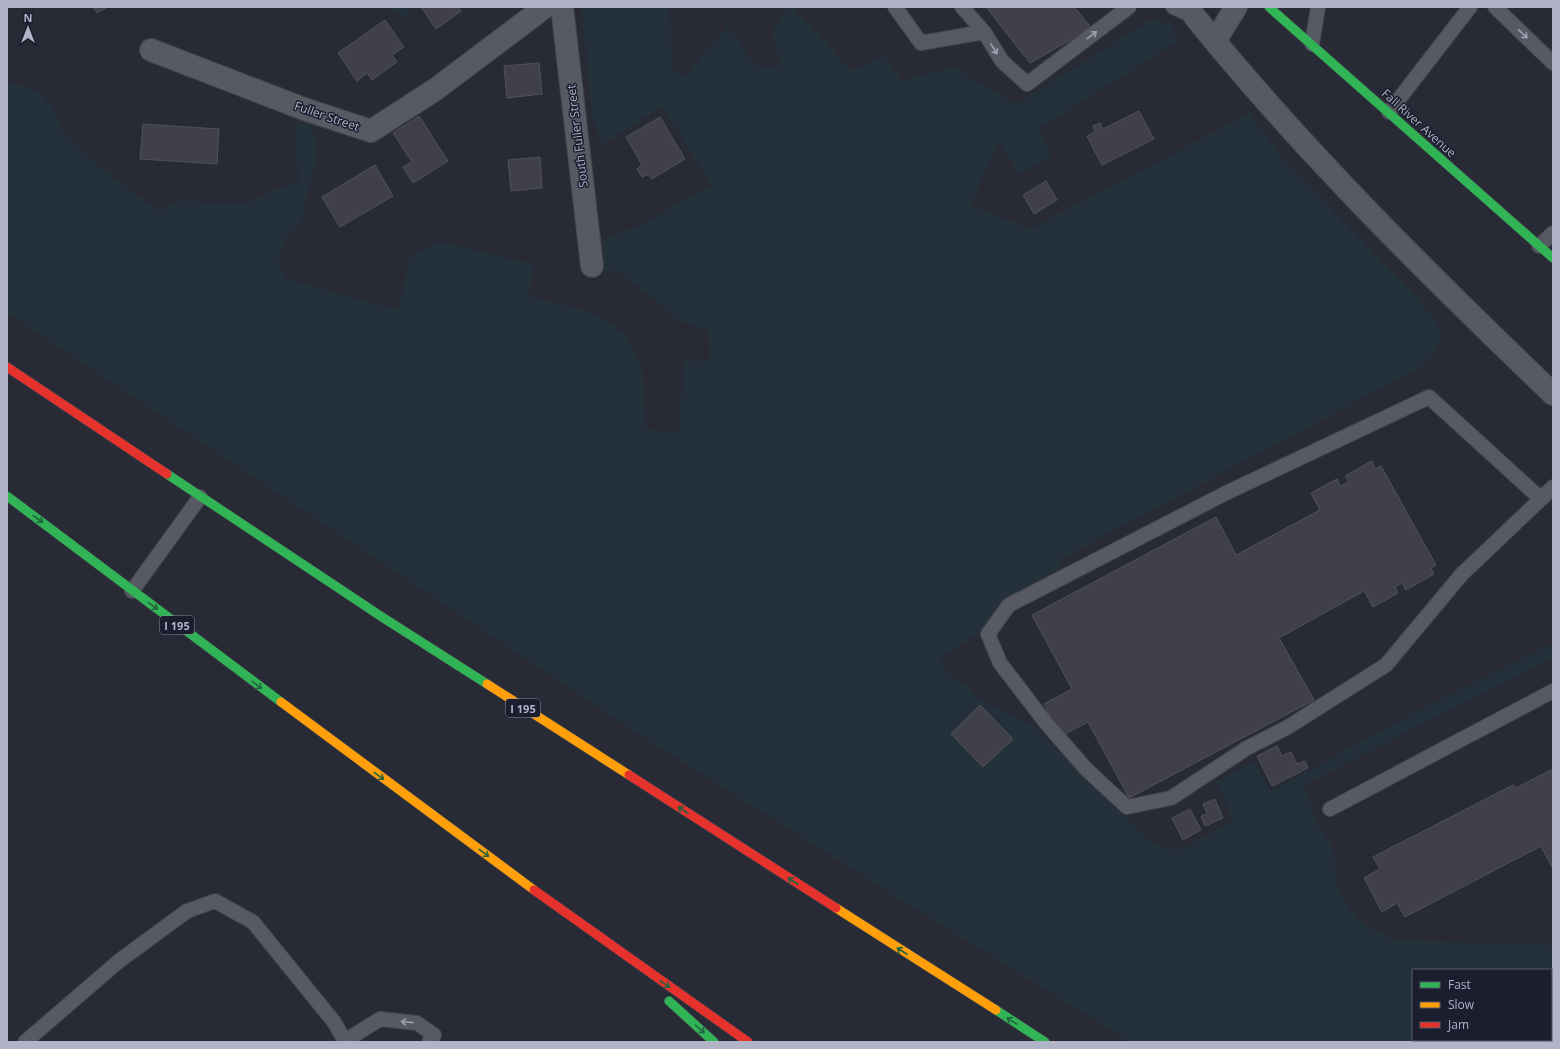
<svg xmlns="http://www.w3.org/2000/svg" width="1560" height="1049" font-family="'Open Sans',sans-serif">
	<rect width="100%" height="100%" fill="#282a35"/>
	<!-- green -->
	<path fill="#25313a" fill-rule="evenodd" d="M 391,7 L 408,7 L 409,12 L 408,17 L 392,11 Z
		M 581,7 L 670,7 L 672,68 L 685,76 L 728,25 L 756,66 L 781,66 L 772,30 L 789,7 L 792,7 L 853,71 L 883,56 L 902,80 L 953,67 L 1016,104 L 1153,18 L 1174,26 L 1176,43 L 1038,129 L 1052,156 L 1020,175 L 999,142 L 971,205 L 998,217 L 1016,222 L 1028,230 L 1250,113 L 1284,160 L 1422,303 C 1427,310 1436,318 1439,326 C 1446,342 1429,360 1418,369 L 1059,560 L 1060,571 L 1009,598 L 978,634 L 941,658 L 948,674 L 964,684 L 977,697 L 1034,726 L 1145,836 L 1165,849 L 1182,849 L 1233,821 L 1216,781 L 1253,761 L 1271,791 L 1415,712 L 1553,643 L 1553,658 L 1304,785 L 1319,828 L 1334,848 L 1336,882 L 1347,906 L 1366,926 L 1395,940 L 1553,945 L 1553,1042 L 1130,1042 L 925,915 L 627,727 L 7,313 L 7,81 L 36,90 L 56,111 L 61,129 L 83,152 L 124,186 L 160,211 L 176,201 L 249,203 L 278,188 L 298,183 L 295,125 L 309,123 C 329,163 304,180 304,218 L 285,239 L 278,264 L 288,279 L 398,310 L 410,256 L 440,241 L 534,264 L 529,296 L 597,314 L 625,334 L 642,369 L 646,429 L 678,433 L 684,362 L 710,360 L 709,331 L 677,320 L 620,271 L 582,271 L 582,250 L 647,221 L 686,198 L 712,187 L 662,106 L 603,145 L 593,122 ZM 1413,970 L 1551,970 L 1551,1040 L 1413,1040 Z"/>
	<!-- building -->
	<path fill="#40404a" stroke="#50515c" d="M 93,7 L 107,7 L 97,13 Z
		M 421,7 L 458,7 L 461,11 L 436,29 Z
		M 986,7 L 1074,7 L 1090,26 L 1079,35 L 1030,63 Z
		M 385,20 L 404,47 L 392,55 L 397,62 L 372,80 L 367,73 L 357,81 L 338,53 Z
		M 539,63 L 542,94 L 507,98 L 504,66 Z
		M 1139,111 L 1154,139 L 1102,165 L 1087,136 L 1095,132 L 1093,126 L 1100,123 L 1103,129 Z
		M 419,116 L 448,161 L 413,183 L 403,167 L 412,162 L 393,133 Z
		M 660,117 L 685,159 L 652,179 L 649,174 L 642,177 L 637,169 L 642,165 L 626,137 Z
		M 143,124 L 219,129 L 217,164 L 140,159 Z
		M 540,157 L 542,188 L 511,191 L 508,160 Z
		M 375,165 L 393,196 L 340,227 L 322,197 Z
		M 1046,181 L 1057,200 L 1034,214 L 1023,195 Z
		M 1372,461 L 1375,469 L 1381,466 L 1436,565 L 1431,568 L 1434,574 L 1406,590 L 1402,583 L 1395,587 L 1398,593 L 1373,607 L 1364,591 L 1279,638 L 1314,700 L 1129,798 L 1088,722 L 1061,736 L 1044,704 L 1072,689 L 1032,615 L 1216,517 L 1236,555 L 1320,510 L 1311,493 L 1337,479 L 1340,486 L 1349,482 L 1345,476 Z
		M 980,705 L 1013,739 L 983,767 L 951,734 Z
		M 1277,746 L 1282,756 L 1291,752 L 1297,764 L 1305,761 L 1308,768 L 1272,786 L 1257,756 Z
		M 1553,769 L 1553,869 L 1541,846 L 1405,917 L 1397,903 L 1382,912 L 1364,878 L 1380,869 L 1373,857 L 1513,785 L 1516,788 Z
		M 1215,799 L 1223,818 L 1205,826 L 1201,816 L 1207,814 L 1203,804 Z
		M 1190,809 L 1201,830 L 1183,840 L 1172,818 Z"/>
	<g fill="none" stroke-linecap="round" stroke-linejoin="round">
		<!-- lane casing -->
		<g stroke="#44454e" stroke-width="16">
			<path id="lane" d="M 895,7 L 921,43 L 984,32
				M 962,7 L 984,32 L 1002,61 L 1027,84 L 1129,7
				M 1173,7 L 1195,17
				M 1495,7 L 1553,63
				M 1312,44 L 1318,7
				M 1389,112 L 1470,7
				M 1539,246 L 1553,233
				M 1541,499 L 1462,574 L 1386,665 L 1288,727 L 1247,748 L 1171,798 L 1127,807 L 1086,769 L 1046,723 L 1000,663 L 988,634 L 1009,605 L 1226,493 L 1429,397 L 1541,499 L 1553,487
				M 132,591 L 200,497
				M 1330,809 L 1553,691
				M 345,1041 L 380,1019 L 417,1023 L 434,1035 L 429,1042
				M 25,1042 L 119,961 L 187,911 L 215,901 L 253,922 L 334,1022 L 345,1041 L 344,1042"/>
		</g>
		<!-- street casing -->
		<g stroke="#44454e" stroke-width="24">
			<path id="street" d="M 562,7 L 592,266
				M 1195,17 C 1304,152 1428,274 1553,394
				M 1215,41 L 1236,7
				M 151,50 L 304,109 L 371,131 L 436,89 L 545,7"/>
		</g>
		<!-- fast casing -->
		<g stroke="#44454e" stroke-width="10">
			<path id="fast" d="M 1269,7 L 1553,258
				M 167,474 L 382,617 L 487,684
				M 7,496 L 281,702
				M 669,1001 L 714,1042
				M 996,1010 L 1045,1042"/>
		</g>
		<!-- slow casing -->
		<g stroke="#44454e" stroke-width="10">
			<path id="slow" d="M 487,684 L 629,775
				M 281,702 L 534,890
				M 836,908 L 996,1010"/>
		</g>
		<!-- jam casing -->
		<g stroke="#44454e" stroke-width="10">
			<path id="jam" d="M 7,367 L 167,474
				M 629,775 L 836,908
				M 534,890 L 748,1042"/>
		</g>
		<!-- lane -->
		<use href="#lane" stroke="#575963" stroke-width="14"/>
		<!-- street -->
		<use href="#street" stroke="#575963" stroke-width="22"/>
		<!-- fast -->
		<use href="#fast" stroke="#30b455" stroke-width="9"/>
		<!-- slow -->
		<use href="#slow" stroke="#ff9f0a" stroke-width="9"/>
		<!-- jam -->
		<use href="#jam" stroke="#e5322d" stroke-width="9"/>
	</g>
	<!-- one-way arrows -->
	<defs><path id="oneway-shaft" d="M-6 0H5M1.5-3L5.5 0L1.5 3" fill="none" stroke-width="1.6" stroke-linecap="round" stroke-linejoin="round"/></defs>
	<g stroke="#9fa1b2">
		<use href="#oneway-shaft" transform="translate(1523 34) rotate(44)"/>
		<use href="#oneway-shaft" transform="translate(1092 35) rotate(-37)"/>
		<use href="#oneway-shaft" transform="translate(994 49) rotate(59)"/>
		<use href="#oneway-shaft" transform="translate(407 1022) rotate(-174)"/>
	</g>
	<g stroke="#246240">
		<use href="#oneway-shaft" transform="translate(38 519) rotate(37)"/>
		<use href="#oneway-shaft" transform="translate(153 606) rotate(37)"/>
		<use href="#oneway-shaft" transform="translate(257 685) rotate(37)"/>
		<use href="#oneway-shaft" transform="translate(379 776) rotate(36)"/>
		<use href="#oneway-shaft" transform="translate(683 810) rotate(-147)"/>
		<use href="#oneway-shaft" transform="translate(484 853) rotate(36)"/>
		<use href="#oneway-shaft" transform="translate(793 881) rotate(-147)"/>
		<use href="#oneway-shaft" transform="translate(902 951) rotate(-147)"/>
		<use href="#oneway-shaft" transform="translate(665 984) rotate(35)"/>
		<use href="#oneway-shaft" transform="translate(1012 1021) rotate(-148)"/>
		<use href="#oneway-shaft" transform="translate(700 1029) rotate(42)"/>
	</g>
	<g text-anchor="middle" dominant-baseline="central" stroke-width="3" stroke-linejoin="round" paint-order="stroke">
		<!-- shield labels -->
		<g fill="#1b1e2f" stroke="#848699" stroke-width="1">
			<rect x="160" y="616" width="34" height="18" rx="3"/>
			<rect x="506" y="699" width="34" height="18" rx="3"/>
		</g>
		<g font-size="11" font-weight="bold" fill="#b1b3c6">
			<text x="177" y="625">I 195</text>
			<text x="523" y="708">I 195</text>
		</g>
		<!-- street labels -->
		<g font-size="12" fill="#b1b3c6" stroke="#1b1e2f">
			<text transform="translate(327 116) rotate(19)">Fuller Street</text>
			<text transform="translate(1419 123) rotate(42)">Fall River Avenue</text>
			<text transform="translate(577 136) rotate(-97)">South Fuller Street</text>
		</g>
	</g>
	<!-- border -->
	<rect width="1560" height="1049" fill="none" stroke="#b1b3c6" stroke-width="16"/>
	<!-- legend -->
	<rect x="1412" y="969" width="140" height="72" fill="#1b1e2f" stroke="#575a6b"/>
	<rect x="1420" y="982" width="20" height="6" fill="#30b455" stroke="#575a6b"/>
	<text x="1448" y="989" font-size="12" fill="#b1b3c6">Fast</text>
	<rect x="1420" y="1002" width="20" height="6" fill="#ff9f0a" stroke="#575a6b"/>
	<text x="1448" y="1009" font-size="12" fill="#b1b3c6">Slow</text>
	<rect x="1420" y="1022" width="20" height="6" fill="#e5322d" stroke="#575a6b"/>
	<text x="1448" y="1029" font-size="12" fill="#b1b3c6">Jam</text>
	<!-- north arrow -->
	<g transform="translate(28 28)" stroke="#1b1e2f" stroke-width="3" paint-order="stroke">
	<path d="M0-3L7 15L0 10L-7 15Z" fill="#b1b3c6"/>
	<text y="-6" font-size="11" font-weight="bold" text-anchor="middle" fill="#b1b3c6">N</text>
	</g>
</svg>
